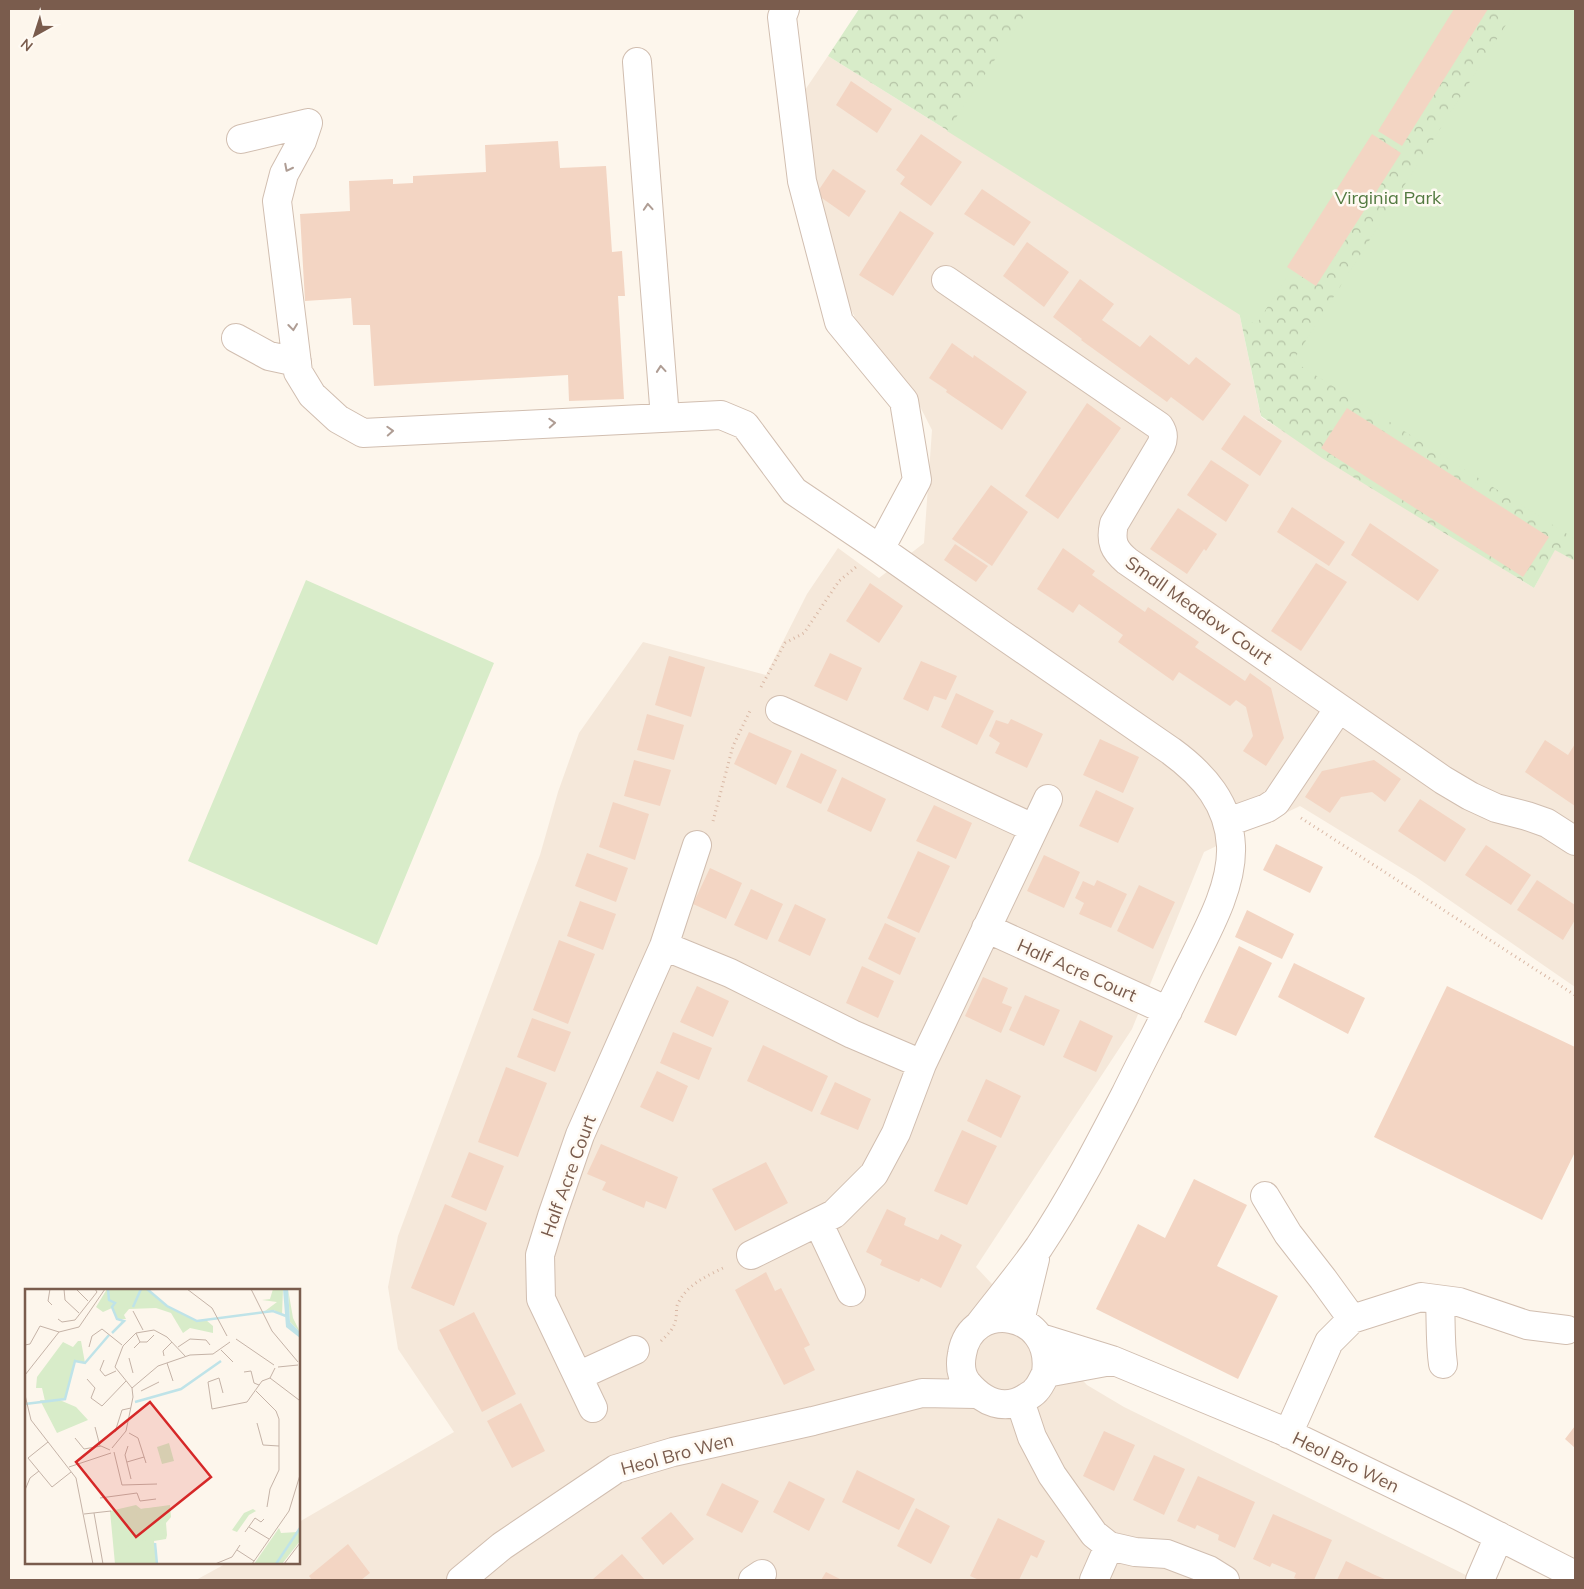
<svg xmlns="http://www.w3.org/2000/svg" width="1584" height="1589" font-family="Mulish,sans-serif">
	<defs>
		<pattern id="park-crowns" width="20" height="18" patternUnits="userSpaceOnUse" patternTransform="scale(1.25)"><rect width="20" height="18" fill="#d8ecc9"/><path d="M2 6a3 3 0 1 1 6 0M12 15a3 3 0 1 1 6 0" fill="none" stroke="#b4c2a5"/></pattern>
	</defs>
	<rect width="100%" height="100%" fill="#fdf6ec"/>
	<!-- residential -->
	<path fill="#f5e8da" d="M 828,56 L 1239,312 L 1261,417 L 1534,588 L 1555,549 L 1575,561 L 1575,987 L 1416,877 L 1300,806 L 1204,852 L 1132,1029 L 976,1267 L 1087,1385 L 1124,1407 L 1476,1580 L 196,1580 L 227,1563 L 299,1563 L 299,1522 L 454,1432 L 398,1349 L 388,1287 L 398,1236 L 540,855 L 558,792 L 579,733 L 643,642 L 766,675 L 807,594 L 838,548 L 879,578 L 924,543 L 932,430 L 909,385 L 859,325 L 830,269 L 813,185 L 805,90 Z"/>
	<!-- park -->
	<path fill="url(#park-crowns)" d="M 859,9 L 1575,9 L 1575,561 L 1555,550 L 1534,588 L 1322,458 L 1261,416 L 1239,312 L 828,56 Z"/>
	<!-- garden -->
	<path fill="#d8ecc9" d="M 1029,9 L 1457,9 L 1256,325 L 947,131 Z
		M 1516,9 L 1575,9 L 1575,539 L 1293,361 Z
		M 306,580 L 494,663 L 377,945 L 188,861 Z"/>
	<!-- building -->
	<path fill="#f3d5c3" d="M 1454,9 L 1488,9 L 1402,146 L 1378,131 Z
		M 851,81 L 892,109 L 877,133 L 836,105 Z
		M 921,134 L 962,162 L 931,206 L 900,184 L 905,177 L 896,170 Z
		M 1372,134 L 1401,153 L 1316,286 L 1287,267 Z
		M 558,141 L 560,168 L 606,166 L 612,252 L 622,251 L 625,296 L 618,296 L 624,399 L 569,401 L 568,375 L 374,386 L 370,325 L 353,325 L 351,298 L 305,301 L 300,214 L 350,211 L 349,181 L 393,179 L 393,184 L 413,183 L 413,176 L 486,172 L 485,145 Z
		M 833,169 L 866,191 L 849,217 L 816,194 Z
		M 982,189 L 1031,222 L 1014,246 L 964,214 Z
		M 900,211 L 934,233 L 893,296 L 859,275 Z
		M 1027,242 L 1069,272 L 1044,307 L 1003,276 Z
		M 1080,279 L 1114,304 L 1102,320 L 1140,347 L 1150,335 L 1189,365 L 1196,357 L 1231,384 L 1203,421 L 1171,397 L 1167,402 L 1081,340 L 1082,339 L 1053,317 Z
		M 952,343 L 973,358 L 974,355 L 1027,392 L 1002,430 L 946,392 L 947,390 L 929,378 Z
		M 1087,403 L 1121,428 L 1058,519 L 1025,496 Z
		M 1347,408 L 1549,537 L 1523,577 L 1321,448 Z
		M 1244,415 L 1282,441 L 1260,476 L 1221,449 Z
		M 1211,460 L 1249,485 L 1226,522 L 1187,495 Z
		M 991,485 L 1028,512 L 992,566 L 952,539 Z
		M 1292,507 L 1345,542 L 1329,566 L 1277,532 Z
		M 1178,508 L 1217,534 L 1206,551 L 1204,549 L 1187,574 L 1150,549 Z
		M 1370,523 L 1439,570 L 1418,601 L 1351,555 Z
		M 955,544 L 988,566 L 976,582 L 944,560 Z
		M 1063,548 L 1095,571 L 1092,575 L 1145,612 L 1148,607 L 1199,642 L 1195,647 L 1245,681 L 1250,673 L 1271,688 L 1284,738 L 1266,766 L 1243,751 L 1253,736 L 1246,707 L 1236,700 L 1230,706 L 1179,672 L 1173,681 L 1118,642 L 1123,635 L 1079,604 L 1073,613 L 1037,589 Z
		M 1316,563 L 1347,582 L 1301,651 L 1271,631 Z
		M 870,583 L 903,606 L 879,643 L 846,621 Z
		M 830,653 L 862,668 L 847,701 L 814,686 Z
		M 669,656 L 705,667 L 691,717 L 655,705 Z
		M 921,661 L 957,676 L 946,700 L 934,696 L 928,711 L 903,699 Z
		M 956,693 L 994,711 L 977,745 L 941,727 Z
		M 647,714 L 684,725 L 674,760 L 637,750 Z
		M 1011,719 L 1043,734 L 1027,768 L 995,753 L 1000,743 L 989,736 L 996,720 L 1008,724 Z
		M 749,732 L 792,751 L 776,785 L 734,764 Z
		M 1100,739 L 1139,757 L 1123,793 L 1083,775 Z
		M 1545,740 L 1568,755 L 1575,744 L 1575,806 L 1525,772 Z
		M 801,753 L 837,770 L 821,804 L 786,787 Z
		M 634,760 L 671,770 L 660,806 L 624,796 Z
		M 1374,760 L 1401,779 L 1385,802 L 1372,792 L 1353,795 L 1341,797 L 1330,813 L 1305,797 L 1322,771 Z
		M 842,777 L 886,799 L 871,832 L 827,811 Z
		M 1096,790 L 1134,808 L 1118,843 L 1079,826 Z
		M 1420,799 L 1466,829 L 1445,862 L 1398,831 Z
		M 613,802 L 649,814 L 635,860 L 599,847 Z
		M 934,805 L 972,823 L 956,859 L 916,841 Z
		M 1276,844 L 1323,867 L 1310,893 L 1263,870 Z
		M 1486,845 L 1531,875 L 1511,905 L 1465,875 Z
		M 918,851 L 950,866 L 919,933 L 887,918 Z
		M 587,853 L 628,868 L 616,902 L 575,886 Z
		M 1044,855 L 1080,872 L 1064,908 L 1027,891 Z
		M 710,868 L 742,883 L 726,919 L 693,904 Z
		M 1097,880 L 1127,894 L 1111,928 L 1079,914 L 1084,903 L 1075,898 L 1083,881 L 1094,886 Z
		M 1537,880 L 1575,905 L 1575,920 L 1563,940 L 1517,910 Z
		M 1139,885 L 1175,902 L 1153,949 L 1117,931 Z
		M 751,889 L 783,904 L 767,940 L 734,925 Z
		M 580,901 L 616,914 L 603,950 L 567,936 Z
		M 795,904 L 826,919 L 810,956 L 778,941 Z
		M 1247,910 L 1294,934 L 1282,959 L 1235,937 Z
		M 885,923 L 916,938 L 900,975 L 868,959 Z
		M 559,940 L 595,954 L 568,1024 L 533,1010 Z
		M 1239,946 L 1272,963 L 1236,1036 L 1204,1022 Z
		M 1294,963 L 1365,998 L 1348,1034 L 1278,997 Z
		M 862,966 L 894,981 L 878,1018 L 846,1003 Z
		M 983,977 L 1008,988 L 1002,1003 L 1012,1007 L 1001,1033 L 965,1016 Z
		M 697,986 L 729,1001 L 713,1037 L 680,1022 Z
		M 1447,986 L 1575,1047 L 1575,1152 L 1542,1220 L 1374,1137 Z
		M 1025,995 L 1060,1010 L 1044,1046 L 1009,1030 Z
		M 532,1018 L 571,1032 L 555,1072 L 517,1057 Z
		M 1080,1020 L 1113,1036 L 1096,1072 L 1063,1057 Z
		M 673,1032 L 712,1048 L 699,1080 L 660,1063 Z
		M 763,1045 L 828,1076 L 812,1112 L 747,1081 Z
		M 506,1067 L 547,1083 L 518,1157 L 478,1142 Z
		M 657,1071 L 688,1086 L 673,1122 L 640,1107 Z
		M 986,1079 L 1021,1096 L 1001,1138 L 967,1121 Z
		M 835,1082 L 871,1099 L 858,1130 L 820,1114 Z
		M 962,1130 L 997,1146 L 967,1205 L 934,1191 Z
		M 601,1144 L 678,1177 L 666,1209 L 646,1201 L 644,1208 L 602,1190 L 606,1182 L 587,1174 Z
		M 469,1152 L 504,1166 L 486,1211 L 451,1197 Z
		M 766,1162 L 788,1203 L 735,1231 L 712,1189 Z
		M 1194,1179 L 1247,1205 L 1217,1266 L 1278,1296 L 1238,1379 L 1096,1309 L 1138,1224 L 1165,1238 Z
		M 445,1204 L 487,1223 L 454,1306 L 411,1288 Z
		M 887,1209 L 906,1218 L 904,1225 L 938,1240 L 941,1234 L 962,1245 L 941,1288 L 921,1278 L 919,1282 L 880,1265 L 882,1260 L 866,1252 Z
		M 766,1272 L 775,1291 L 781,1288 L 810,1345 L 804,1348 L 815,1370 L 784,1385 L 735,1290 Z
		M 474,1312 L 516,1394 L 482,1412 L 439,1330 Z
		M 521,1403 L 545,1451 L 512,1468 L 487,1421 Z
		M 1575,1426 L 1575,1448 L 1565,1439 Z
		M 1104,1431 L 1135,1445 L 1114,1491 L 1083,1476 Z
		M 1154,1455 L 1185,1469 L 1164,1515 L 1133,1500 Z
		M 857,1470 L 915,1499 L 899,1530 L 842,1502 Z
		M 1198,1476 L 1255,1502 L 1235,1548 L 1218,1540 L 1219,1535 L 1197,1525 L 1195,1529 L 1177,1521 Z
		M 789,1481 L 825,1499 L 809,1531 L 773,1512 Z
		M 722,1483 L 759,1501 L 742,1533 L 706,1515 Z
		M 916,1508 L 950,1526 L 931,1564 L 897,1546 Z
		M 671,1512 L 694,1539 L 663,1565 L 641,1538 Z
		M 1273,1514 L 1332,1540 L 1314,1580 L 1299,1580 L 1294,1578 L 1296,1573 L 1272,1563 L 1270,1567 L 1253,1559 Z
		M 998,1518 L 1045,1541 L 1037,1558 L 1031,1555 L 1019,1580 L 979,1580 L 970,1576 Z
		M 348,1544 L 370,1573 L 361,1580 L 312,1580 L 309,1576 Z
		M 622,1554 L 645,1580 L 594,1580 L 593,1579 Z
		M 1346,1561 L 1375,1575 L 1387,1580 L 1337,1580 Z
		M 826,1572 L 842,1580 L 821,1580 Z"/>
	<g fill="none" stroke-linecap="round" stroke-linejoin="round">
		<!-- minor casing -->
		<g stroke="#d1beb0" stroke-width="30">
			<path id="minor" d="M 785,9 L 782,17 L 802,181 L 839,322 L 904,401 L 917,480 L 880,549
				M 637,62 L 665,418
				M 308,123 L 302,141 L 284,174 L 277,201 L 298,372 L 312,395 L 338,419 L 363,433 L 721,415 L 745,425 L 794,491 L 880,549 L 1001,634 L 1171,751 C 1204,775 1229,804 1231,846 C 1233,892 1200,943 1181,984 C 1163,1021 1143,1058 1125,1095 C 1098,1147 1071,1199 1039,1247 C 1020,1274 999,1299 979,1325
				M 241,139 L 308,123
				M 946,280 L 1159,426 C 1164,433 1164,438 1161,445 L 1114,524 C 1110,542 1114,550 1127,561 L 1443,780 L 1470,796 L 1496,808 L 1527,816 L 1547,823 L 1575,841
				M 236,338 L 269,356 L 297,362
				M 780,710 C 865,748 948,789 1033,828
				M 1228,822 L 1267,808 L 1276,802 L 1339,708
				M 986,928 L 1168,1011
				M 664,946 L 730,973 L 852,1034 L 922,1064
				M 1265,1196 L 1288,1234 L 1323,1279 L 1352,1319
				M 818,1222 L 851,1292
				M 751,1255 L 834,1214 L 874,1174 L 896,1133 L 922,1064 L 1048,799
				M 1440,1300 C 1441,1321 1440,1343 1443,1364
				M 1020,1321 L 1035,1259
				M 1041,1338 L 1112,1360 L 1281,1430 L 1459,1516 L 1575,1575
				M 1046,1373 C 1055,1310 971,1298 962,1354 C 960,1364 961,1375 967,1383 C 983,1402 1005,1412 1027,1397 C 1030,1395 1034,1393 1036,1390 C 1040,1386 1043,1379 1046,1373 L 1111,1361
				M 578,1376 L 635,1350
				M 1020,1401 L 1032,1437 L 1052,1475 L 1094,1534 L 1109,1546 L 1135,1552 L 1167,1554 L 1209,1570 L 1225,1580
				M 593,1408 L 541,1299 L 540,1255 L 552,1216 L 580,1135 L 664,946 L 697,845
				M 1288,1434 L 1329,1342 L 1352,1319 L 1421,1297 L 1459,1302 L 1527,1325 L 1567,1330
				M 461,1580 L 502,1546 L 616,1469 L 673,1452 L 813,1421 L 922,1393 L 976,1394
				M 753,1580 L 762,1574
				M 1094,1580 L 1109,1546
				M 1480,1580 L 1499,1536"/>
		</g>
		<!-- path -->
		<path stroke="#d9b8a5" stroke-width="3" stroke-dasharray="1 4" stroke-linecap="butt" d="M 761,687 L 785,643 L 804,633 L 839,581 L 856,567
			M 1301,818 L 1575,995
			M 713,821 L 733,746 L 750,711
			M 661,1341 C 667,1335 673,1330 675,1322 C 677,1317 676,1311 677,1306 C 685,1285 707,1276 725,1267"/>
		<!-- minor -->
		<use href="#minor" stroke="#fff" stroke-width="28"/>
	</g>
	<!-- one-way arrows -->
	<defs><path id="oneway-chevron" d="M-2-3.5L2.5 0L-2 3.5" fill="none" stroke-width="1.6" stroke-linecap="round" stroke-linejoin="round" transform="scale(1.25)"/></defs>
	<g stroke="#af9d94">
		<use href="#oneway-chevron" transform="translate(288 168) rotate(117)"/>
		<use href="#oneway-chevron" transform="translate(648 207) rotate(-94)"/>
		<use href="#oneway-chevron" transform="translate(293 327) rotate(83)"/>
		<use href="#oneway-chevron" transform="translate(661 369) rotate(-95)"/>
		<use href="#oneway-chevron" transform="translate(552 423) rotate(-3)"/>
		<use href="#oneway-chevron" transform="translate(390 431) rotate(-3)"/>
	</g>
	<g text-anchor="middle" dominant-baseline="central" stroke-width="5" stroke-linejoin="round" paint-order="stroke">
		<!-- park labels -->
		<g font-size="18" fill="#537a41" stroke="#fffaf3">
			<text x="1388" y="197">Virginia Park</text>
		</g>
		<!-- street labels -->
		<g font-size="18" fill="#7a5c4d" stroke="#fffaf3">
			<text transform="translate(1199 610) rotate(35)">Small Meadow Court</text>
			<text transform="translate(1077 970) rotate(24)">Half Acre Court</text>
			<text transform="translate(568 1176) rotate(-70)">Half Acre Court</text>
			<text transform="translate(677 1454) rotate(-15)">Heol Bro Wen</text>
			<text transform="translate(1346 1462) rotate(26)">Heol Bro Wen</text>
		</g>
	</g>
	<!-- overview -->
	<g transform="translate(25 1289)">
		<rect width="275" height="275" fill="#fdf6ec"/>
		<path d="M 254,239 L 256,244 L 272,243 L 275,239 L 275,252 L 257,275 L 229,275 Z" fill="#d8ecc9"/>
		<path d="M 82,0 L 122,0 L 144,18 L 172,32 L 181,31 L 188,37 L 188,44 L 165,39 L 158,44 L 146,24 L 131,19 L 104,20 L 99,26 L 101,30 L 93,30 L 87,19 L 78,23 L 71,18 ZM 248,0 L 258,0 L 257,26 L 249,21 L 240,22 L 252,13 L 237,11 L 245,10 ZM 263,0 L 268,29 L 275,43 L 265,33 ZM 53,52 L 56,52 L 60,74 L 50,72 L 40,110 L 20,112 L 17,99 L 11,99 L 12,88 L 38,53 L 48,58 ZM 228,220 L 231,222 L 224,226 L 212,243 L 207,241 L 219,224 Z" fill="#d8ecc9"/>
		<path d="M 111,216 L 116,220 L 145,216 L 146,228 L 141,234 L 142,246 L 141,250 L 129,252 L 132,275 L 90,275 L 85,222 Z" fill="#d8ecc9"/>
		<path d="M 15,111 L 37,112 L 51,118 L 63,131 L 32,144 ZM 144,154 L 149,172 L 137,175 L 132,158 ZM 136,218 L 139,248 L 118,252 L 115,220 ZM 111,220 L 115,251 L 93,254 L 88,223 ZM 112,257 L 115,275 L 96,275 L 94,259 Z" fill="#d8ecc9"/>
		<path d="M 258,0 L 263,0 L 265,33 L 275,43 L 275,49 L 261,38 Z" fill="#bfe3e8"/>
		<path fill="none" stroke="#bfe3e8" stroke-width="2.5" d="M 83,0 L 84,11 L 90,14 L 87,18 L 92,30 L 99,32 L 87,44M 122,0 L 142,17 L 172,32 L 248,22 L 261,27M 108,18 L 116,0M 110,113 L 156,100 L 196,72M 0,115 L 40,110 L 50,72 L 60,74 L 84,46M 130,254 L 132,275M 251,275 L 275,239"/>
		<path fill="none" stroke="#c5b3a7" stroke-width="1" d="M 25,0 L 23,12 L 27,16M 39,0 L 40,11 L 54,24M 51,0 L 63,12M 162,0 L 187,19 L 202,47M 226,0 L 247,42 L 273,73M 108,22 L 118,41M 33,30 L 37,33 L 50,31 L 72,3 L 70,0M 211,50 L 249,76M 115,53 L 122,53 L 129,46M 0,56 L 5,55 L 15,37 L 34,43 L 54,38 L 80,0M 64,58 L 67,47 L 77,40 L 97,56M 153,58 L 165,50 L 181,51 L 185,56M 109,59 L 115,53 L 111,44M 196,61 L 208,73M 139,67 L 138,62 L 147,53M 104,69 L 108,84M 79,71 L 75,81 L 80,87 L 91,82M 142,74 L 148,92M 253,78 L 273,76M 219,83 L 226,82 L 229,94 L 234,96M 0,86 L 34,43M 245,89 L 274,111M 62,90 L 70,99 L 66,109 L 77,117 L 101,92M 107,99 L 133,77 L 165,66 L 188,65 L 205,53M 116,102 L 134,93M 231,102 L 251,122 L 254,130 L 254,181 L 245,200 L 242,218M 198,104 L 194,89 L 183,93 L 187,120 L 222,113 L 237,92 L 245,89 L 250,79M 0,106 L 6,131 L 51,189 L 68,275M 232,134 L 238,156 L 254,157M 70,138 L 75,157M 90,143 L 97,121 L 106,119M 104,144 L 113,149 L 121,174M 50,149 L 59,160 L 76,157 L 85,161M 23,153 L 3,169 L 27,198 L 46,183M 103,157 L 100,166 L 106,190M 87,159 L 101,142 L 108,108 L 107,99 L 90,78 L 98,57 L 111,44 L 129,41 L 142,48 L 161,68M 89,163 L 97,196 L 132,195M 102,173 L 119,168M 44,178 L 86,164M 0,201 L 5,189 L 14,182M 75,209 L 112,204 L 115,212 L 131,210M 69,224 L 78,275M 59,225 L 86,222M 224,238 L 244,250M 220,243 L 230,229 L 236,233 L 239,230M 212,261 L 229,272M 190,275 L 207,268 L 215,256M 227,275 L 264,222 L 275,186M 259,275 L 275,254"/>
		<path fill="#d62828" fill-opacity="0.15" stroke="#d62828" stroke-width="2.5" d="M 125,113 L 186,188 L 111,248 L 51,173 Z"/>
		<rect width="275" height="275" fill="none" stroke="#7a5c4d" stroke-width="2.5"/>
	</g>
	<!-- border -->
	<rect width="1584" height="1589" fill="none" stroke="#7a5c4d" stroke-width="20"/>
	<!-- north arrow -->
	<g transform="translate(35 35) rotate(219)" stroke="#fffaf3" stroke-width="4" paint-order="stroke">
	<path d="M0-4L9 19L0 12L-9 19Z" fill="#7a5c4d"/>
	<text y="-8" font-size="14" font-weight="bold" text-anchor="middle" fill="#7a5c4d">N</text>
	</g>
</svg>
